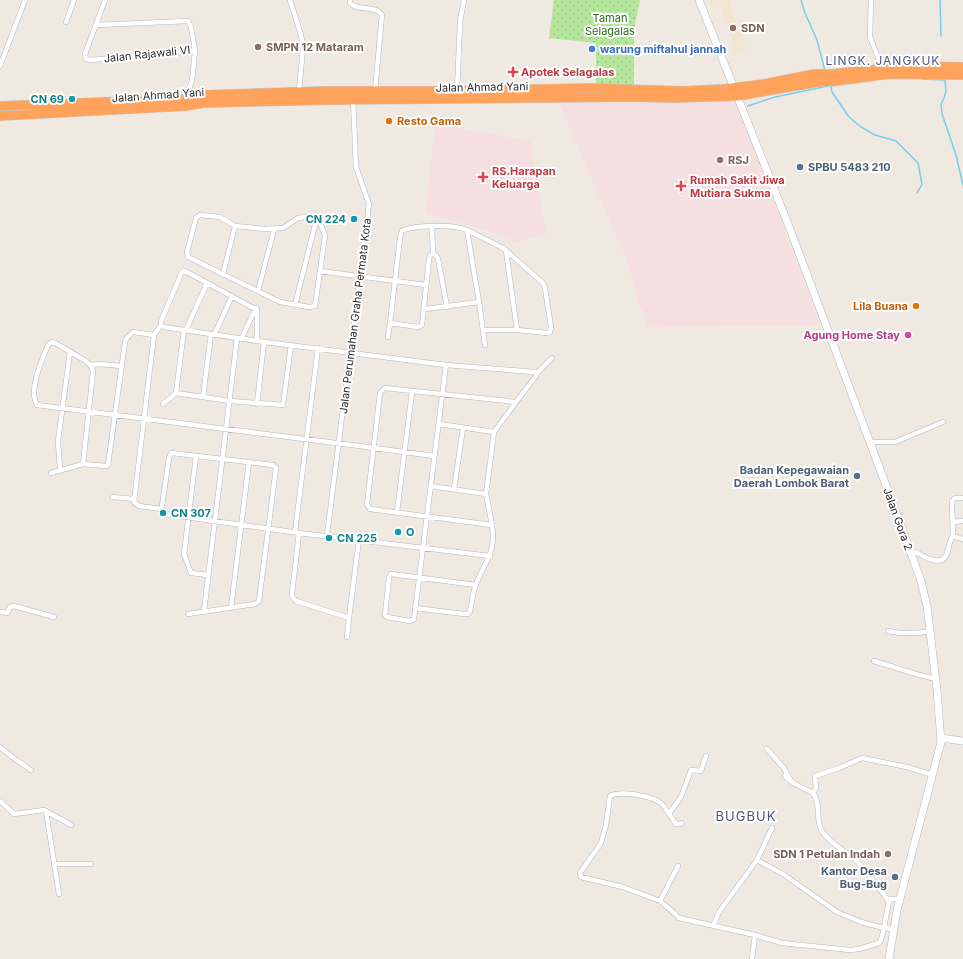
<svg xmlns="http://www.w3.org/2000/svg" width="963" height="959" font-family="Inter,sans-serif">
	<defs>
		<pattern id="park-dots" width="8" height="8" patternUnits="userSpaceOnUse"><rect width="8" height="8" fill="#b6e59e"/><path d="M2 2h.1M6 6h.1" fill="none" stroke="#9dc588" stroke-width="1.8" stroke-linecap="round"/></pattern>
	</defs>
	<rect width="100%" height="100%" fill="#efe9e1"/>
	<!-- education -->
	<path fill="#f0e6d1" d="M 711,0 L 728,0 L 747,50 L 733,55 L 731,48 L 735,46 L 720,6 L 712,9 L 709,1 Z"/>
	<!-- medical -->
	<path fill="#f5dfe0" d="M 722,98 L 739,106 L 820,325 L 648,327 L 643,312 L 638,303 L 629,265 L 559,102 Z
		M 435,124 L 530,141 L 546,234 L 515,242 L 495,233 L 426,213 Z"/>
	<!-- park -->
	<path fill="url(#park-dots)" d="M 554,0 L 640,0 L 634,30 L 634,86 L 596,86 L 596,43 L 549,38 Z"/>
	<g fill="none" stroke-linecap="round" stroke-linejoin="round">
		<!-- stream -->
		<path stroke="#75cff0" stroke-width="1.5" d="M 801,0 L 805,13 L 817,40 L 825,71
			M 940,0 L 941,36
			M 922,79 L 945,80 L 946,91 L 944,98 L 941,104 L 942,114 L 956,155 L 963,185
			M 830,84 L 832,92 L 849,117 L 861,127 L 875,135 L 896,141 L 918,163 L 922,184 L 917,193
			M 831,86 L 870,81
			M 748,106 L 775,97 L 828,86"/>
		<!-- street casing -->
		<g stroke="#b4b7c1" stroke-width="5.5">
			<path id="street" d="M 290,0 L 301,35 L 303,47 L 299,92
				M 350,0 L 350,3 C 358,12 375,4 382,15 L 375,91
				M 871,0 L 870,37 L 882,68
				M 66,22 L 74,0
				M 96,25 L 188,21 L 191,27 L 195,51 L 91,60 L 86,59 L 85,54 L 105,0
				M 0,66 L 25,0
				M 457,91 L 460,22 L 464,0
				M 185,98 L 192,81 L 195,51
				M 200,215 L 220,217 L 235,226 L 265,229 L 283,228 L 298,218 L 305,217 L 314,219 L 316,221 L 321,225 L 325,236 L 315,306 L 309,307 L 280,302 L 188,257 L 187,252 L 196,218 Z
				M 467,230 L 503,248 L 543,283 L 545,288 L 551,327 L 550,332 L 547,333 L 517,330 L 483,330
				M 506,251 L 517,330
				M 433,253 L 437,257 L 438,259 L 447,307
				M 320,271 L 426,285
				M 223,274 L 235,226
				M 258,291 L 274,230
				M 479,302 L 485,345
				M 295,305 L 316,221
				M 425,309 L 479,302 L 467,230 C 455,224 413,225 402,231 L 400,238 L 390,323 L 418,327 L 422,325 L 429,259 L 430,256 L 433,253 L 432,227
				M 161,325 L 164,327 L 257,341 L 446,365 L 535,372 L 537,373 L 536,376 L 516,402
				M 186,330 L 207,283
				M 214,335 L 232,296
				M 388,337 L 390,323
				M 241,339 L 256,308
				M 90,365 L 100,364 L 121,366
				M 446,365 C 435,450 425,535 414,619 L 410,621 L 387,617 L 385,615 L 389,578 L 391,574 L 476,585
				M 537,373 L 552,358
				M 176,393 L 184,330
				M 203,397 L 211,334
				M 163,404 L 176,393 L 230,401 L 283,405 L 291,345
				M 257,404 L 264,342
				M 870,442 L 895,442 L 943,422
				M 196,456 L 184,554 L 191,573 L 208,575
				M 83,464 L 106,466 L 108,465 L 125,342 L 126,339 L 133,332 L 154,335
				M 60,470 L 58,441 L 70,352
				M 51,473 L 83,464 L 93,372 L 92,367 L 86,361 L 55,343 L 52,342 L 48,345 C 42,360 28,390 37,405 C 170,422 302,438 434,456
				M 431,486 L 486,494 L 492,525 L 370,509 L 367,504 L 380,393 L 385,388 L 516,402 L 494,432 L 439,424
				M 454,489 L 463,428
				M 486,494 L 494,432
				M 113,497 L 134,499
				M 162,509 L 139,506 L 134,502 L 154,335 L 161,325 L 161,321 L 182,272 L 185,271 L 257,310 L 257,341
				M 397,512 L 412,392
				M 953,522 L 963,521
				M 295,532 L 318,348
				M 299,533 L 292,594 L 293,598 L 296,601 L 349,618 L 359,539
				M 327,535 L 369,204 L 356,167 L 353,99
				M 953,536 L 952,501 L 955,498 L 963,498
				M 953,536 L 963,539
				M 911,552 C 923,552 927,563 942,560 C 950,555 947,544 953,536
				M 231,608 L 249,462
				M 415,608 L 464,614 L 468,614 L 470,611 C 472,602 473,592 476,584 C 486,559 496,554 492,525
				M 204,611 L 237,338
				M 0,612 L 7,613 L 10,607 L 14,606 L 54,617
				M 188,614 L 255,604 L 259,601 L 276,468 L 273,465 L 172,453 L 171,453 L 169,458 L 162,506 L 163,512 L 165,514 L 299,533 L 490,556
				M 888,631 C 902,634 916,634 930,631
				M 347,637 L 349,618
				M 874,661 C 895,667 914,675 936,679
				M 0,747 L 15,759 L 31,770
				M 767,749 L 784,768 L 791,781
				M 706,756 L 701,771 L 691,770 L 681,797 L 669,814 C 667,811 665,807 662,804 C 653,796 621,790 610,796 L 606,825 L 601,843 L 580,873 L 581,877 L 623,887 L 660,901 L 671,910 L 679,918 L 755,935 L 782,943 L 850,950 L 859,949 L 879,943 L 881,940 L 884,928 L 861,922 L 837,912 L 783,874 L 757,860
				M 785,776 L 793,783 L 813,793
				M 0,801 L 14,814 L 44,810 L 71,825
				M 46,811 L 59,894
				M 669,814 L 676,824 L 680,824 L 682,823
				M 54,864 L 91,864
				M 900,899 L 892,899 L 889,900 L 887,899 C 877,885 866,869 853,858 C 843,850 832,844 824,834 C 814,822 822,804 813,793 L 816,788 L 815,776 L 839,768 L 862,758 L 907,767 L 933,775
				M 889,900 L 884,928 L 894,929
				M 660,901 L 678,866
				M 713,926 L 719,912 L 757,860 L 772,828
				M 752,959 L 755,935"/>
		</g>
		<!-- secondary casing -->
		<g stroke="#b4b7c1" stroke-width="8">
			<path id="secondary" d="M 699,0 L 790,229 L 896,512 L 921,581 L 927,606 L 937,690 L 941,742 L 897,910 L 889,959
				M 941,738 L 963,741"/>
		</g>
		<!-- highway casing -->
		<g stroke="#c9c9c9" stroke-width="10">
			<path id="highway" d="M 0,106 L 184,99 L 201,95 L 327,91 L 438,91 L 591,88 L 683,91 L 723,89 L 764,84 L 814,74 L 832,74 L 906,66 L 963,67
				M 0,116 L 186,106 L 203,103 L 329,100 L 633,97 L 674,98 L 738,96 L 818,82 L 834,81 L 890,74 L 963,75"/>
		</g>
		<!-- street -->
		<use href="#street" stroke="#fff" stroke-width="4.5"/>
		<!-- secondary -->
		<use href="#secondary" stroke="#fff" stroke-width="7"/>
		<!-- highway -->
		<use href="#highway" stroke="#ffa35c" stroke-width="9"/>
	</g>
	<!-- markers -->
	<g fill="#8d6e63" stroke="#fff" stroke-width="1.5">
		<circle cx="733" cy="28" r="4"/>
		<circle cx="258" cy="47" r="4"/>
		<circle cx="720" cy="160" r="4"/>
		<circle cx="888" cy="854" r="4"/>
	</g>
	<circle fill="#3f7fe0" stroke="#fff" stroke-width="1.5" cx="592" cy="49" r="4"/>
	<g fill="#e0444e" stroke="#fff" stroke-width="1.5">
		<path d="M511 66h4v4h4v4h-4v4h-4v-4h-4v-4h4z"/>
		<path d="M481 171h4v4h4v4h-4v4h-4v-4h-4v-4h4z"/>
		<path d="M679 180h4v4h4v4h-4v4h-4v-4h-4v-4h4z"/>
	</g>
	<g fill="#0f9aa8" stroke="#fff" stroke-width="1.5">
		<circle cx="72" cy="99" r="4"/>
		<circle cx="354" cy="219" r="4"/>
		<circle cx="163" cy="513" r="4"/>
		<circle cx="398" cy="532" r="4"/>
		<circle cx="329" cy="538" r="4"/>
	</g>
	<g fill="#e8710a" stroke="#fff" stroke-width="1.5">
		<circle cx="389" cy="121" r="4"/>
		<circle cx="916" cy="306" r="4"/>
	</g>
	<g fill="#5c6f8a" stroke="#fff" stroke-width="1.5">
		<circle cx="800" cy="167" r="4"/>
		<circle cx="857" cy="476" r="4"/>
		<circle cx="895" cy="877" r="4"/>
	</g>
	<circle fill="#d1479c" stroke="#fff" stroke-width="1.5" cx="908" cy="335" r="4"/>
	<g text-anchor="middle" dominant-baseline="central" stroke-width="4" stroke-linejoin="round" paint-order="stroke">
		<!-- park labels -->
		<g font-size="11" fill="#2c6e1b" stroke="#fff">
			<text x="610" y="18">Taman<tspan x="610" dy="13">Selagalas</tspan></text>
		</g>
		<!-- education labels -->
		<g font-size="11" font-weight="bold" fill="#785e54" stroke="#fff" text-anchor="start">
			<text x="741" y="28">SDN</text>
			<text x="266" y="47">SMPN 12 Mataram</text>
			<text x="728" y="160">RSJ</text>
			<text x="880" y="854" text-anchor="end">SDN 1 Petulan Indah</text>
		</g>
		<!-- shop labels -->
		<g font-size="11" font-weight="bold" fill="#366cbe" stroke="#fff" text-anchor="start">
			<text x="600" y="49">warung miftahul jannah</text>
		</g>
		<!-- street labels -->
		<g font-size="11" fill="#2e2e2e" stroke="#fff">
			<text transform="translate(147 54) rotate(-6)">Jalan Rajawali VI</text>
			<text transform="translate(482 87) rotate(-1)">Jalan Ahmad Yani</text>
			<text transform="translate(158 95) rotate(-4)">Jalan Ahmad Yani</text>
			<text transform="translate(355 316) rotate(-83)">Jalan Perumahan Graha Permata Kota</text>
			<text transform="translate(898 519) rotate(70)">Jalan Gora 2</text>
		</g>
		<!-- health labels -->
		<g font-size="11" font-weight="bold" fill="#be3a42" stroke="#fff" text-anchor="start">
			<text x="521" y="72">Apotek Selagalas</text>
			<text x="492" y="171">RS.Harapan<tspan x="492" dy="13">Keluarga</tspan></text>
			<text x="690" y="180">Rumah Sakit Jiwa<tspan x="690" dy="13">Mutiara Sukma</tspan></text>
		</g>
		<!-- culture labels -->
		<g font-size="11" font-weight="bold" fill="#0d838f" stroke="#fff" text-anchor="start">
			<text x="64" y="99" text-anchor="end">CN 69</text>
			<text x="346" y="219" text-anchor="end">CN 224</text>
			<text x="171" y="513">CN 307</text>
			<text x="406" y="532">O</text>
			<text x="337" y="538">CN 225</text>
		</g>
		<!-- food labels -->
		<g font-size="11" font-weight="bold" fill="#c56008" stroke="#fff" text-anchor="start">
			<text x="397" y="121">Resto Gama</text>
			<text x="908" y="306" text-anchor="end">Lila Buana</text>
		</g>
		<!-- service labels -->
		<g font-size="11" font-weight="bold" fill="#4e5e75" stroke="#fff" text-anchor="end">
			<text x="808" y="167" text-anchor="start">SPBU 5483 210</text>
			<text x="849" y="470">Badan Kepegawaian<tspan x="849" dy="13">Daerah Lombok Barat</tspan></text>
			<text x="887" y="871">Kantor Desa<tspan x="887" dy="13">Bug-Bug</tspan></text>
		</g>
		<!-- hotel labels -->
		<g font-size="11" font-weight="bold" fill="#b23c85" stroke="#fff" text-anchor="end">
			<text x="900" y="335">Agung Home Stay</text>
		</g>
		<!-- neighbourhood labels -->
		<g font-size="12" letter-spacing="1" fill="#4d5680" stroke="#fff">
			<text x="883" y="60">LINGK. JANGKUK</text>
		</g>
		<!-- quarter labels -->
		<g font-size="13" letter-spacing="1" fill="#4d5680" stroke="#fff">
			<text x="746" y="816">BUGBUK</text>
		</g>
	</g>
</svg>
